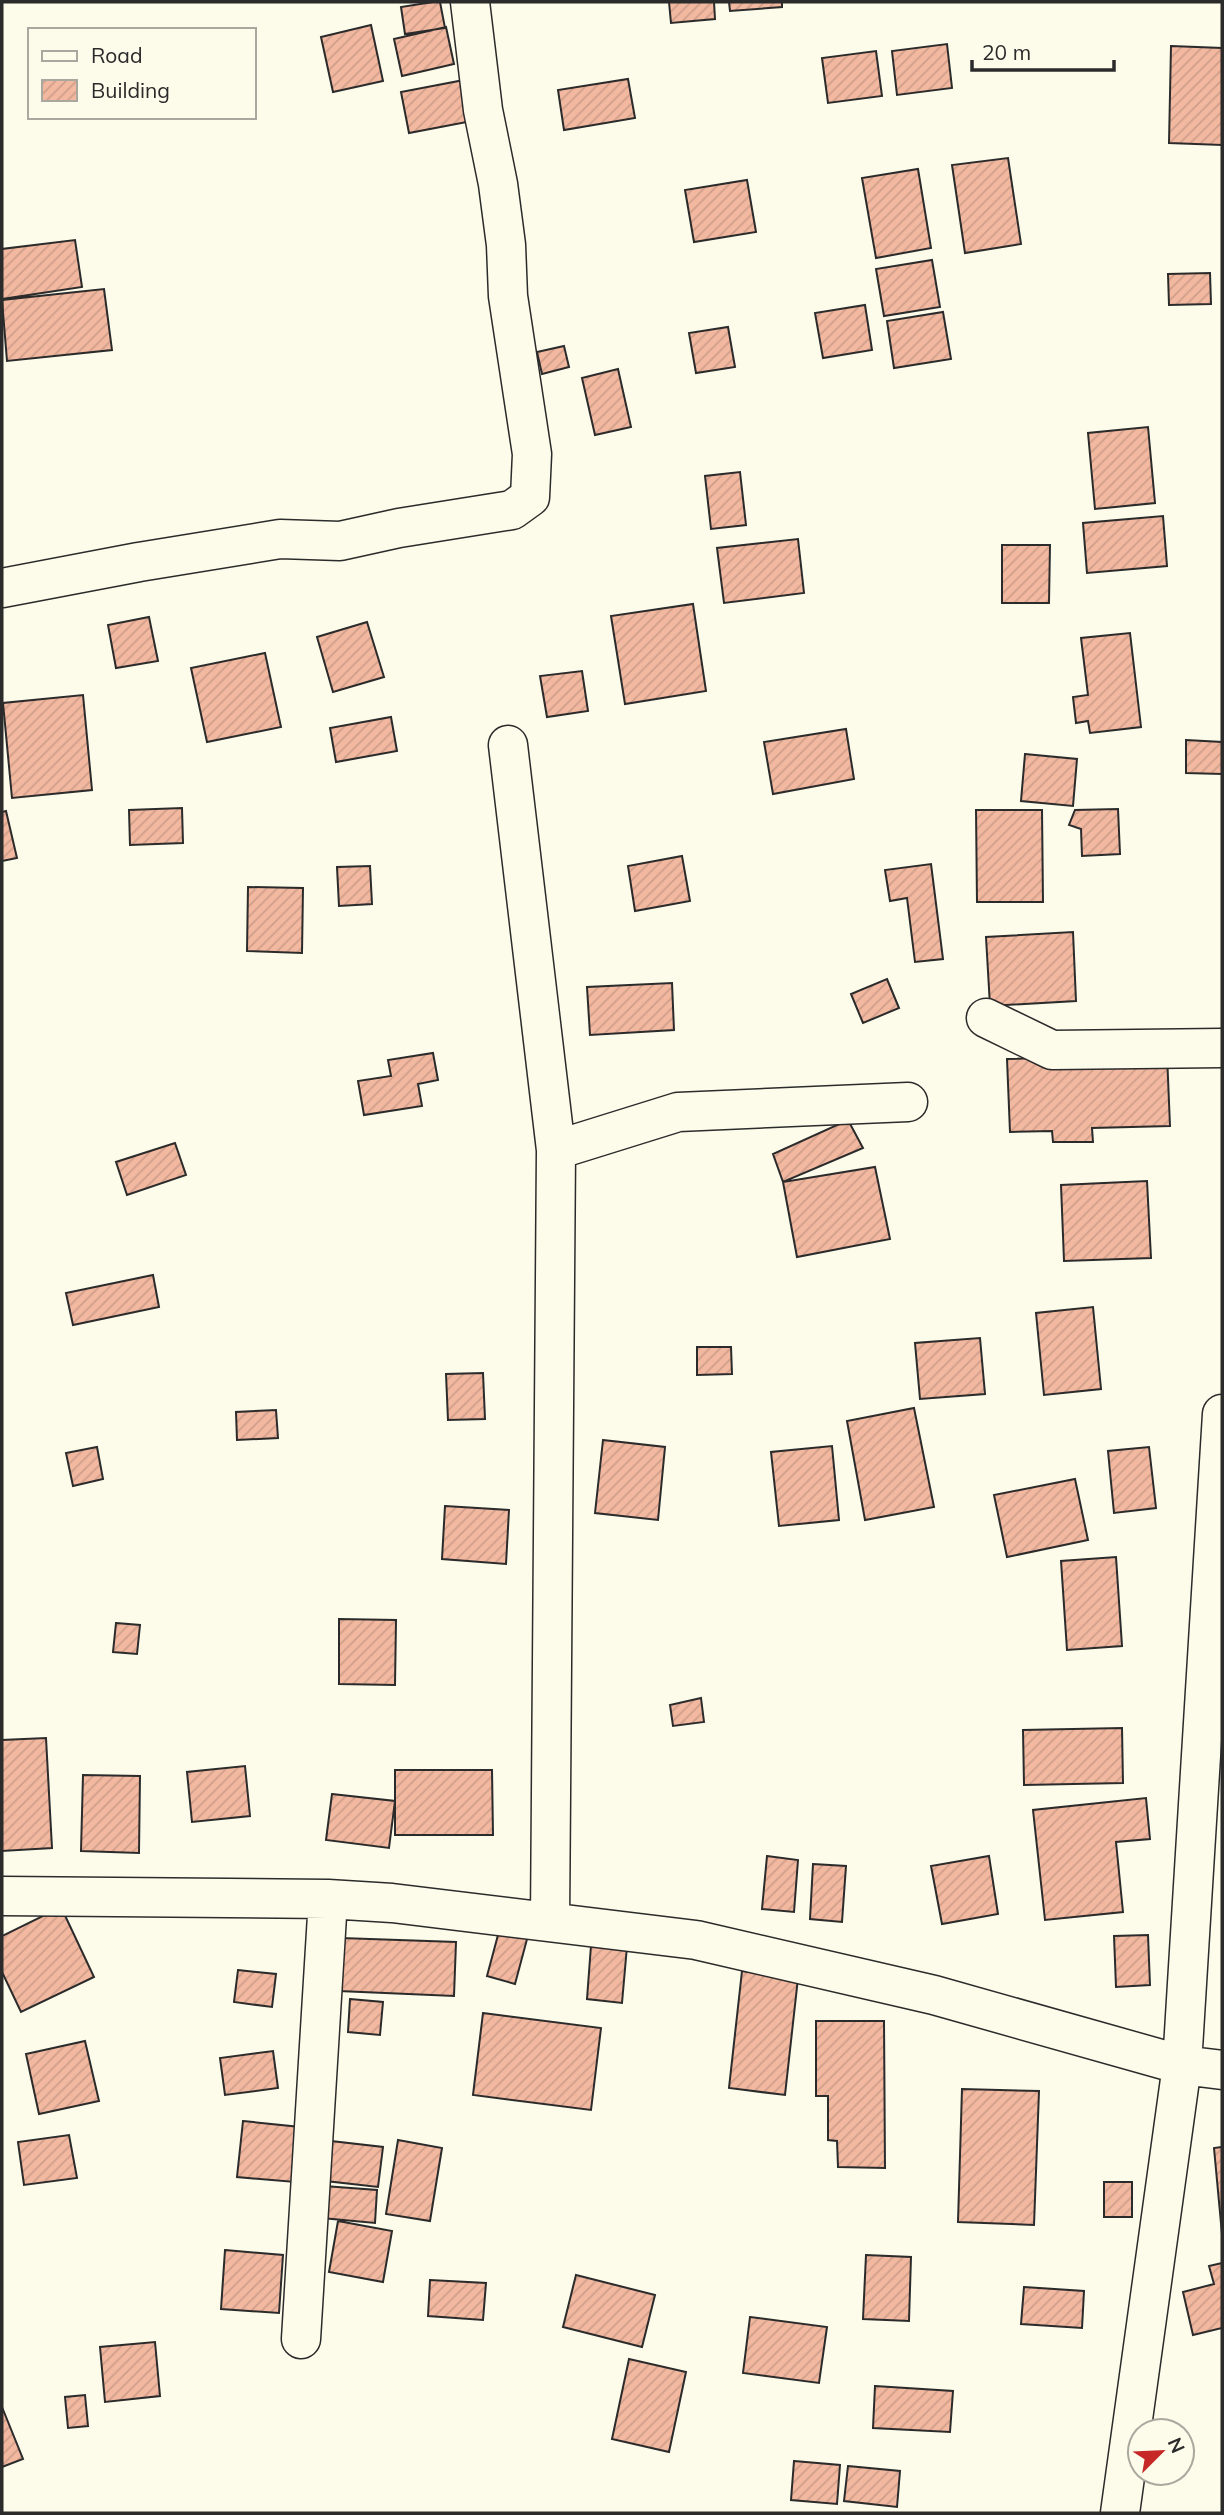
<svg xmlns="http://www.w3.org/2000/svg" width="1224" height="2515" font-family="Mulish,sans-serif">
	<defs>
		<pattern id="building-hatch" width="6" height="6" patternUnits="userSpaceOnUse" patternTransform="scale(1.75)"><rect width="6" height="6" fill="#f2b8a0"/><path d="M-1 1l2-2M0 6l6-6M5 7l2-2" fill="none" stroke="#d09e8a"/></pattern>
	</defs>
	<rect width="100%" height="100%" fill="#fdfbea"/>
	<!-- building -->
	<path fill="url(#building-hatch)" stroke="#2b2b2b" stroke-width="2" d="M 433,2 L 440,2 L 445,28 L 405,34 L 401,7 Z
		M 669,2 L 714,2 L 715,19 L 671,23 Z
		M 729,2 L 782,2 L 782,7 L 730,11 Z
		M 371,25 L 383,81 L 333,92 L 321,37 Z
		M 446,27 L 454,64 L 402,76 L 394,39 Z
		M 947,44 L 952,88 L 897,95 L 892,51 Z
		M 1171,46 L 1222,48 L 1222,145 L 1169,143 Z
		M 876,51 L 882,96 L 828,103 L 822,58 Z
		M 628,79 L 635,118 L 564,130 L 558,90 Z
		M 464,80 L 472,121 L 409,133 L 401,92 Z
		M 1008,158 L 1021,244 L 965,253 L 952,165 Z
		M 918,169 L 931,248 L 876,258 L 862,178 Z
		M 747,180 L 756,232 L 694,242 L 685,190 Z
		M 75,240 L 82,287 L 2,299 L 2,249 Z
		M 932,260 L 940,307 L 884,316 L 876,269 Z
		M 1210,273 L 1211,304 L 1169,305 L 1168,274 Z
		M 104,289 L 112,350 L 7,361 L 2,300 Z
		M 865,305 L 872,350 L 823,358 L 815,313 Z
		M 943,312 L 951,359 L 894,368 L 887,321 Z
		M 728,327 L 735,367 L 696,373 L 689,333 Z
		M 564,346 L 569,367 L 542,374 L 537,352 Z
		M 618,369 L 631,427 L 595,435 L 582,378 Z
		M 1148,427 L 1155,503 L 1095,509 L 1088,433 Z
		M 740,472 L 746,525 L 711,529 L 705,476 Z
		M 1163,516 L 1167,566 L 1087,573 L 1083,523 Z
		M 798,539 L 804,593 L 724,603 L 717,548 Z
		M 1002,545 L 1050,545 L 1049,603 L 1002,603 Z
		M 693,604 L 706,691 L 625,704 L 611,616 Z
		M 149,617 L 158,661 L 116,668 L 108,625 Z
		M 367,622 L 384,677 L 333,692 L 317,637 Z
		M 1130,633 L 1141,727 L 1090,733 L 1088,721 L 1076,723 L 1073,697 L 1088,695 L 1081,638 Z
		M 265,653 L 281,727 L 207,742 L 191,668 Z
		M 582,671 L 588,711 L 547,717 L 540,676 Z
		M 83,695 L 92,790 L 12,798 L 3,703 Z
		M 391,717 L 397,751 L 336,762 L 330,728 Z
		M 846,729 L 854,779 L 773,794 L 764,742 Z
		M 1186,740 L 1222,742 L 1222,774 L 1186,773 Z
		M 1025,754 L 1077,759 L 1073,806 L 1021,801 Z
		M 182,808 L 183,843 L 130,845 L 129,810 Z
		M 1118,809 L 1120,854 L 1082,856 L 1081,829 L 1069,825 L 1075,810 Z
		M 976,810 L 1042,810 L 1043,902 L 977,902 Z
		M 6,811 L 17,858 L 2,861 L 2,812 Z
		M 682,856 L 690,901 L 635,911 L 628,866 Z
		M 931,864 L 943,959 L 915,962 L 907,898 L 890,901 L 885,870 Z
		M 370,866 L 372,904 L 339,906 L 337,867 Z
		M 248,887 L 303,888 L 302,953 L 247,951 Z
		M 1073,932 L 1076,1001 L 990,1006 L 986,937 Z
		M 887,979 L 899,1008 L 863,1023 L 851,994 Z
		M 672,983 L 674,1030 L 590,1035 L 587,987 Z
		M 433,1053 L 438,1080 L 418,1084 L 422,1106 L 364,1115 L 358,1081 L 391,1076 L 388,1060 Z
		M 1167,1054 L 1170,1126 L 1092,1128 L 1093,1142 L 1053,1142 L 1052,1131 L 1010,1132 L 1007,1059 Z
		M 848,1120 L 863,1148 L 783,1182 L 773,1154 Z
		M 175,1143 L 186,1175 L 127,1195 L 116,1162 Z
		M 875,1167 L 890,1239 L 797,1257 L 783,1182 Z
		M 1147,1181 L 1151,1258 L 1064,1261 L 1061,1185 Z
		M 153,1275 L 159,1307 L 73,1325 L 66,1293 Z
		M 1093,1307 L 1101,1389 L 1044,1395 L 1036,1313 Z
		M 980,1338 L 985,1394 L 920,1399 L 915,1343 Z
		M 697,1347 L 731,1347 L 732,1374 L 697,1375 Z
		M 483,1373 L 485,1419 L 448,1420 L 446,1374 Z
		M 914,1408 L 934,1507 L 865,1520 L 847,1421 Z
		M 276,1410 L 278,1438 L 237,1440 L 236,1412 Z
		M 603,1440 L 665,1447 L 658,1520 L 595,1513 Z
		M 832,1446 L 839,1520 L 779,1526 L 771,1452 Z
		M 97,1447 L 103,1479 L 73,1486 L 66,1453 Z
		M 1149,1447 L 1156,1508 L 1114,1513 L 1108,1451 Z
		M 1075,1479 L 1088,1540 L 1007,1557 L 994,1495 Z
		M 445,1506 L 509,1510 L 506,1564 L 442,1559 Z
		M 1116,1557 L 1122,1646 L 1067,1650 L 1061,1561 Z
		M 339,1619 L 396,1620 L 395,1685 L 339,1684 Z
		M 116,1623 L 140,1625 L 137,1654 L 113,1652 Z
		M 701,1698 L 704,1722 L 673,1726 L 670,1705 Z
		M 1122,1728 L 1123,1783 L 1024,1785 L 1023,1730 Z
		M 46,1738 L 52,1848 L 2,1851 L 2,1740 Z
		M 245,1766 L 250,1816 L 192,1822 L 187,1772 Z
		M 395,1770 L 492,1770 L 493,1835 L 395,1835 Z
		M 83,1775 L 140,1776 L 139,1853 L 81,1851 Z
		M 332,1794 L 395,1801 L 389,1848 L 326,1840 Z
		M 1146,1798 L 1150,1839 L 1116,1842 L 1123,1912 L 1045,1920 L 1033,1810 Z
		M 767,1856 L 798,1860 L 794,1912 L 762,1909 Z
		M 989,1856 L 998,1914 L 942,1924 L 931,1866 Z
		M 813,1864 L 846,1866 L 842,1922 L 810,1919 Z
		M 61,1907 L 94,1977 L 21,2012 L 2,1972 L 2,1936 Z
		M 502,1920 L 530,1928 L 515,1984 L 487,1976 Z
		M 592,1932 L 628,1935 L 622,2003 L 587,1999 Z
		M 1148,1935 L 1150,1985 L 1116,1987 L 1114,1936 Z
		M 341,1938 L 456,1942 L 454,1996 L 339,1991 Z
		M 238,1970 L 276,1974 L 272,2007 L 234,2002 Z
		M 742,1971 L 798,1978 L 785,2095 L 729,2088 Z
		M 350,1999 L 383,2002 L 380,2035 L 348,2032 Z
		M 483,2013 L 601,2028 L 591,2110 L 473,2095 Z
		M 816,2021 L 884,2021 L 885,2168 L 838,2167 L 837,2141 L 828,2140 L 828,2096 L 816,2096 Z
		M 85,2041 L 99,2101 L 39,2114 L 26,2054 Z
		M 273,2051 L 278,2088 L 225,2095 L 220,2058 Z
		M 962,2089 L 1039,2091 L 1034,2225 L 958,2222 Z
		M 243,2121 L 300,2127 L 295,2182 L 237,2177 Z
		M 69,2135 L 77,2178 L 24,2185 L 18,2142 Z
		M 398,2140 L 442,2148 L 430,2221 L 386,2214 Z
		M 331,2141 L 383,2147 L 378,2187 L 326,2181 Z
		M 1222,2147 L 1222,2234 L 1214,2148 Z
		M 1104,2182 L 1132,2182 L 1132,2217 L 1104,2217 Z
		M 324,2186 L 377,2190 L 375,2223 L 322,2218 Z
		M 338,2221 L 392,2231 L 383,2282 L 329,2272 Z
		M 225,2250 L 283,2255 L 279,2313 L 221,2309 Z
		M 866,2255 L 911,2257 L 909,2321 L 863,2319 Z
		M 1222,2263 L 1222,2328 L 1193,2335 L 1183,2292 L 1214,2284 L 1209,2266 Z
		M 576,2275 L 655,2295 L 642,2347 L 563,2327 Z
		M 430,2280 L 486,2283 L 483,2320 L 428,2316 Z
		M 1024,2287 L 1084,2291 L 1082,2328 L 1021,2324 Z
		M 750,2317 L 827,2327 L 819,2383 L 743,2373 Z
		M 155,2342 L 160,2396 L 105,2402 L 100,2347 Z
		M 629,2359 L 686,2372 L 669,2452 L 612,2439 Z
		M 875,2386 L 953,2391 L 950,2432 L 873,2428 Z
		M 85,2395 L 88,2426 L 68,2428 L 65,2397 Z
		M 2,2407 L 23,2459 L 2,2467 Z
		M 794,2461 L 840,2465 L 837,2504 L 791,2500 Z
		M 848,2466 L 900,2471 L 897,2507 L 844,2501 Z"/>
	<g fill="none" stroke-linecap="round" stroke-linejoin="round">
		<!-- minor casing -->
		<g stroke="#2b2b2b" stroke-width="41">
			<path id="minor" d="M 2,588 L 139,562 L 280,539 L 340,541 L 399,528 L 512,510 L 530,497 L 532,454 L 508,296 L 506,245 L 498,184 L 483,110 L 470,2
				M 508,745 L 556,1150 L 550,1922
				M 986,1018 L 1052,1050 L 1222,1048
				M 556,1150 L 678,1112 L 908,1102
				M 2,1896 L 328,1899 L 392,1903 L 696,1940 L 934,1995 L 1182,2065 L 1222,2070
				M 301,2339 L 328,1899
				M 1120,2513 L 1182,2065 L 1222,1414"/>
		</g>
		<!-- minor -->
		<use href="#minor" stroke="#fdfbea" stroke-width="38"/>
	</g>
	<!-- border -->
	<rect width="1224" height="2515" fill="none" stroke="#2b2b2b" stroke-width="7"/>
	<!-- legend -->
	<rect x="28" y="28" width="228" height="91" fill="#fdfbea" stroke="#a9a89e" stroke-width="2"/>
	<rect x="42" y="51" width="35" height="10" fill="#fdfbea" stroke="#a9a89e" stroke-width="2"/>
	<text x="91" y="63" font-size="21" fill="#2b2b2b">Road</text>
	<rect x="42" y="80" width="35" height="21" fill="url(#building-hatch)" stroke="#a9a89e" stroke-width="2"/>
	<text x="91" y="98" font-size="21" fill="#2b2b2b">Building</text>
	<!-- north arrow -->
	<g transform="translate(1161 2452) rotate(66)"><circle r="33" fill="#fdfbea" stroke="#a9a89e" stroke-width="2"/>
	<path d="M0-5L12 26L0 18L-12 26Z" fill="#c62828"/>
	<text y="-10" font-size="19" font-weight="bold" text-anchor="middle" fill="#2b2b2b">N</text>
	</g>
	<!-- scale -->
	<path d="M972 60v10h142v-10" fill="none" stroke="#2b2b2b" stroke-width="3.5"/>
	<text x="982" y="60" font-size="21" fill="#2b2b2b" stroke="#fdfbea" stroke-width="5" paint-order="stroke">20 m</text>
</svg>
